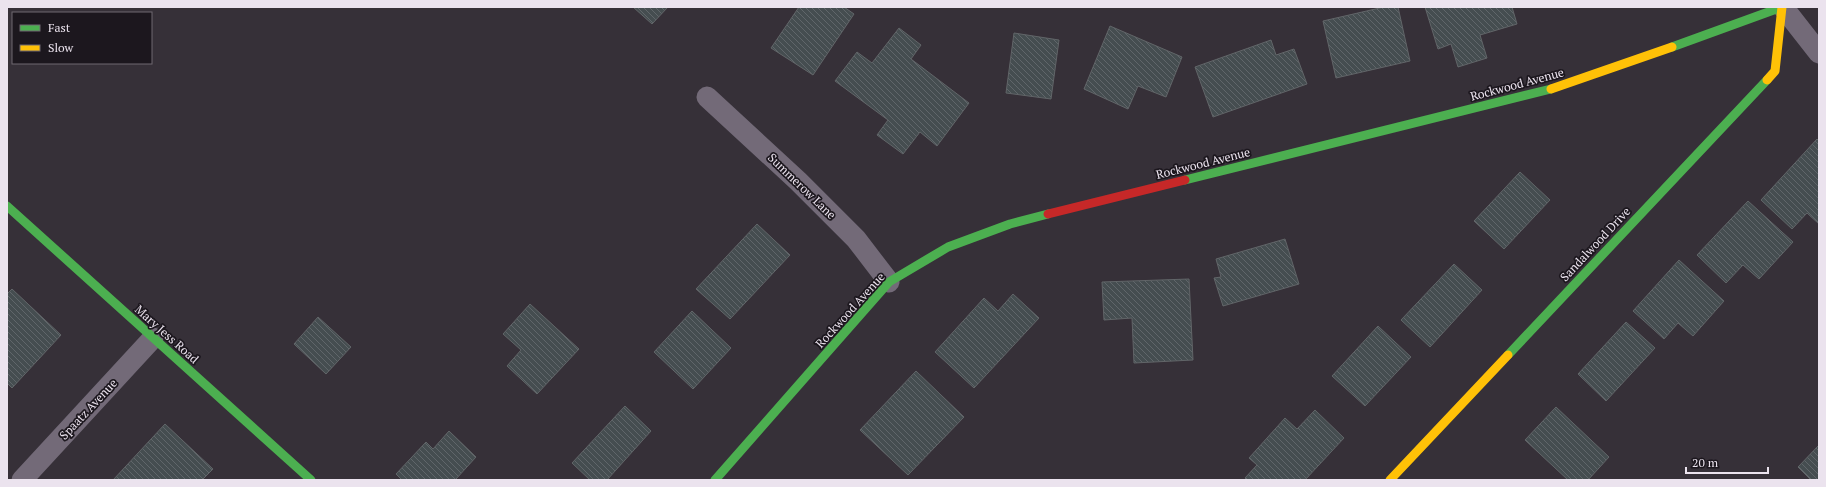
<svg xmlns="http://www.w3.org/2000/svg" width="1826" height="487" font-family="'PT Serif',serif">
	<defs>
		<pattern id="building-back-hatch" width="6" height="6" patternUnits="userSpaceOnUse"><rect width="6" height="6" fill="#454d50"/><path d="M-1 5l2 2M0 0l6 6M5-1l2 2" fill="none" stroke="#60666a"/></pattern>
	</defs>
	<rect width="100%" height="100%" fill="#363038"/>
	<!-- building -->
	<path fill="url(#building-back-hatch)" stroke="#616568" d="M 633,7 L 668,7 L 652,24 Z
		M 799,7 L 844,7 L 854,14 L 813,75 L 771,48 Z
		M 1384,7 L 1398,7 L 1410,61 L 1336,78 L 1323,21 Z
		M 1425,7 L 1512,7 L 1517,24 L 1480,35 L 1487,58 L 1458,67 L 1451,44 L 1438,49 Z
		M 1110,26 L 1182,57 L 1166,97 L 1138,86 L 1128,109 L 1084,89 Z
		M 899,28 L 921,45 L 911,59 L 969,103 L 937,146 L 920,132 L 903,154 L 877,135 L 888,120 L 835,81 L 857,52 L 872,63 Z
		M 1014,33 L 1059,40 L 1051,99 L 1006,93 Z
		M 1271,40 L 1276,55 L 1294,49 L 1307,84 L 1213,117 L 1195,67 Z
		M 1817,139 L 1819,141 L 1819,224 L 1807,213 L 1792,229 L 1761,200 Z
		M 1520,172 L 1550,200 L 1504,249 L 1474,221 Z
		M 1748,201 L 1793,242 L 1759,279 L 1743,265 L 1726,283 L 1697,255 Z
		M 757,224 L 790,255 L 730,319 L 696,289 Z
		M 1285,239 L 1299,284 L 1223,306 L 1214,278 L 1221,277 L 1216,259 Z
		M 1679,260 L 1724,301 L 1693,336 L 1678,323 L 1664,339 L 1633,311 Z
		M 1454,264 L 1482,290 L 1430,347 L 1401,320 Z
		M 1189,279 L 1193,360 L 1134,363 L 1132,318 L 1104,320 L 1102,282 Z
		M 12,289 L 61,335 L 12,388 L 7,383 L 7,294 Z
		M 1013,294 L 1039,318 L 974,388 L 935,352 L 984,298 L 998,311 Z
		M 530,304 L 579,349 L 537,394 L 507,366 L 521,350 L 503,334 Z
		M 692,311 L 731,348 L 693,389 L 654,352 Z
		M 318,317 L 351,347 L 326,374 L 294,344 Z
		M 1626,322 L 1655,348 L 1606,401 L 1578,374 Z
		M 1378,326 L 1411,357 L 1365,406 L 1332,376 Z
		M 916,371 L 964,417 L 908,475 L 860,430 Z
		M 625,406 L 651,431 L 607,480 L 590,480 L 572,463 Z
		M 1556,407 L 1609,457 L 1588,480 L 1568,480 L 1525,440 Z
		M 1315,410 L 1344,438 L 1305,480 L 1247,480 L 1245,478 L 1257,465 L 1249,458 L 1285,418 L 1297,429 Z
		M 165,424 L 213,469 L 202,480 L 113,480 Z
		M 449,431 L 476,457 L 456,479 L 457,480 L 402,480 L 396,474 L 426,442 L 433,449 Z
		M 1819,445 L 1819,480 L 1811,480 L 1798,467 Z"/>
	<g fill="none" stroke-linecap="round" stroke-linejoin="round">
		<!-- street -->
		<path stroke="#736a78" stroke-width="21" d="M 1783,7 L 1819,53
			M 707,97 L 798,181 L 856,239 L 889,282
			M 22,480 L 153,338"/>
		<!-- fast -->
		<path stroke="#4caf50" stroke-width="9" d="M 1672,47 L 1782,7
			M 1185,180 L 1551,89
			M 7,206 L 311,480
			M 1508,355 L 1767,80
			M 715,480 L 889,282 L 948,247 L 1010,224 L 1048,214"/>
		<!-- slow -->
		<path stroke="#ffc107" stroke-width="9" d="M 1767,80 L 1775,71 L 1782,7
			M 1551,89 L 1672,47
			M 1390,480 L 1508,355"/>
		<!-- jam -->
		<path stroke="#c62828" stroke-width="9" d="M 1048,214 L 1185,180"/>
	</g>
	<g text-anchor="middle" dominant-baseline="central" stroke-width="3.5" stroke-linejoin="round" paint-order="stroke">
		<!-- street labels -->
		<g font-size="12" fill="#ebe3ee" stroke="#1c171e">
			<text transform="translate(1517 84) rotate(-15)">Rockwood Avenue</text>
			<text transform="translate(1203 163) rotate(-14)">Rockwood Avenue</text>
			<text transform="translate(802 186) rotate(44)">Summerow Lane</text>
			<text transform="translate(1595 244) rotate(-47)">Sandalwood Drive</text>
			<text transform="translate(850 310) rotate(-48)">Rockwood Avenue</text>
			<text transform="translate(167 334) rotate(42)">Mary Jess Road</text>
			<text transform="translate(88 409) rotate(-47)">Spaatz Avenue</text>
		</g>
	</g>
	<!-- border -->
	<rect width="1826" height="487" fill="none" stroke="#ebe3ee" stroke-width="16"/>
	<!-- legend -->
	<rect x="12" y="12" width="140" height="52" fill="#1c171e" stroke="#6f6971"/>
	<rect x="20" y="25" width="20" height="6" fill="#4caf50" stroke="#6f6971"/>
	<text x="48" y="32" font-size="12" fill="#ebe3ee">Fast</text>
	<rect x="20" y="45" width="20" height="6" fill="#ffc107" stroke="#6f6971"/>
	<text x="48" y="52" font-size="12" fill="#ebe3ee">Slow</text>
	<!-- scale -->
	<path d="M1686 467v6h82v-6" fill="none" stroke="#ebe3ee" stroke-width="2"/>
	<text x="1692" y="467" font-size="12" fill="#ebe3ee" stroke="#1c171e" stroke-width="3" paint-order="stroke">20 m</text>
</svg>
